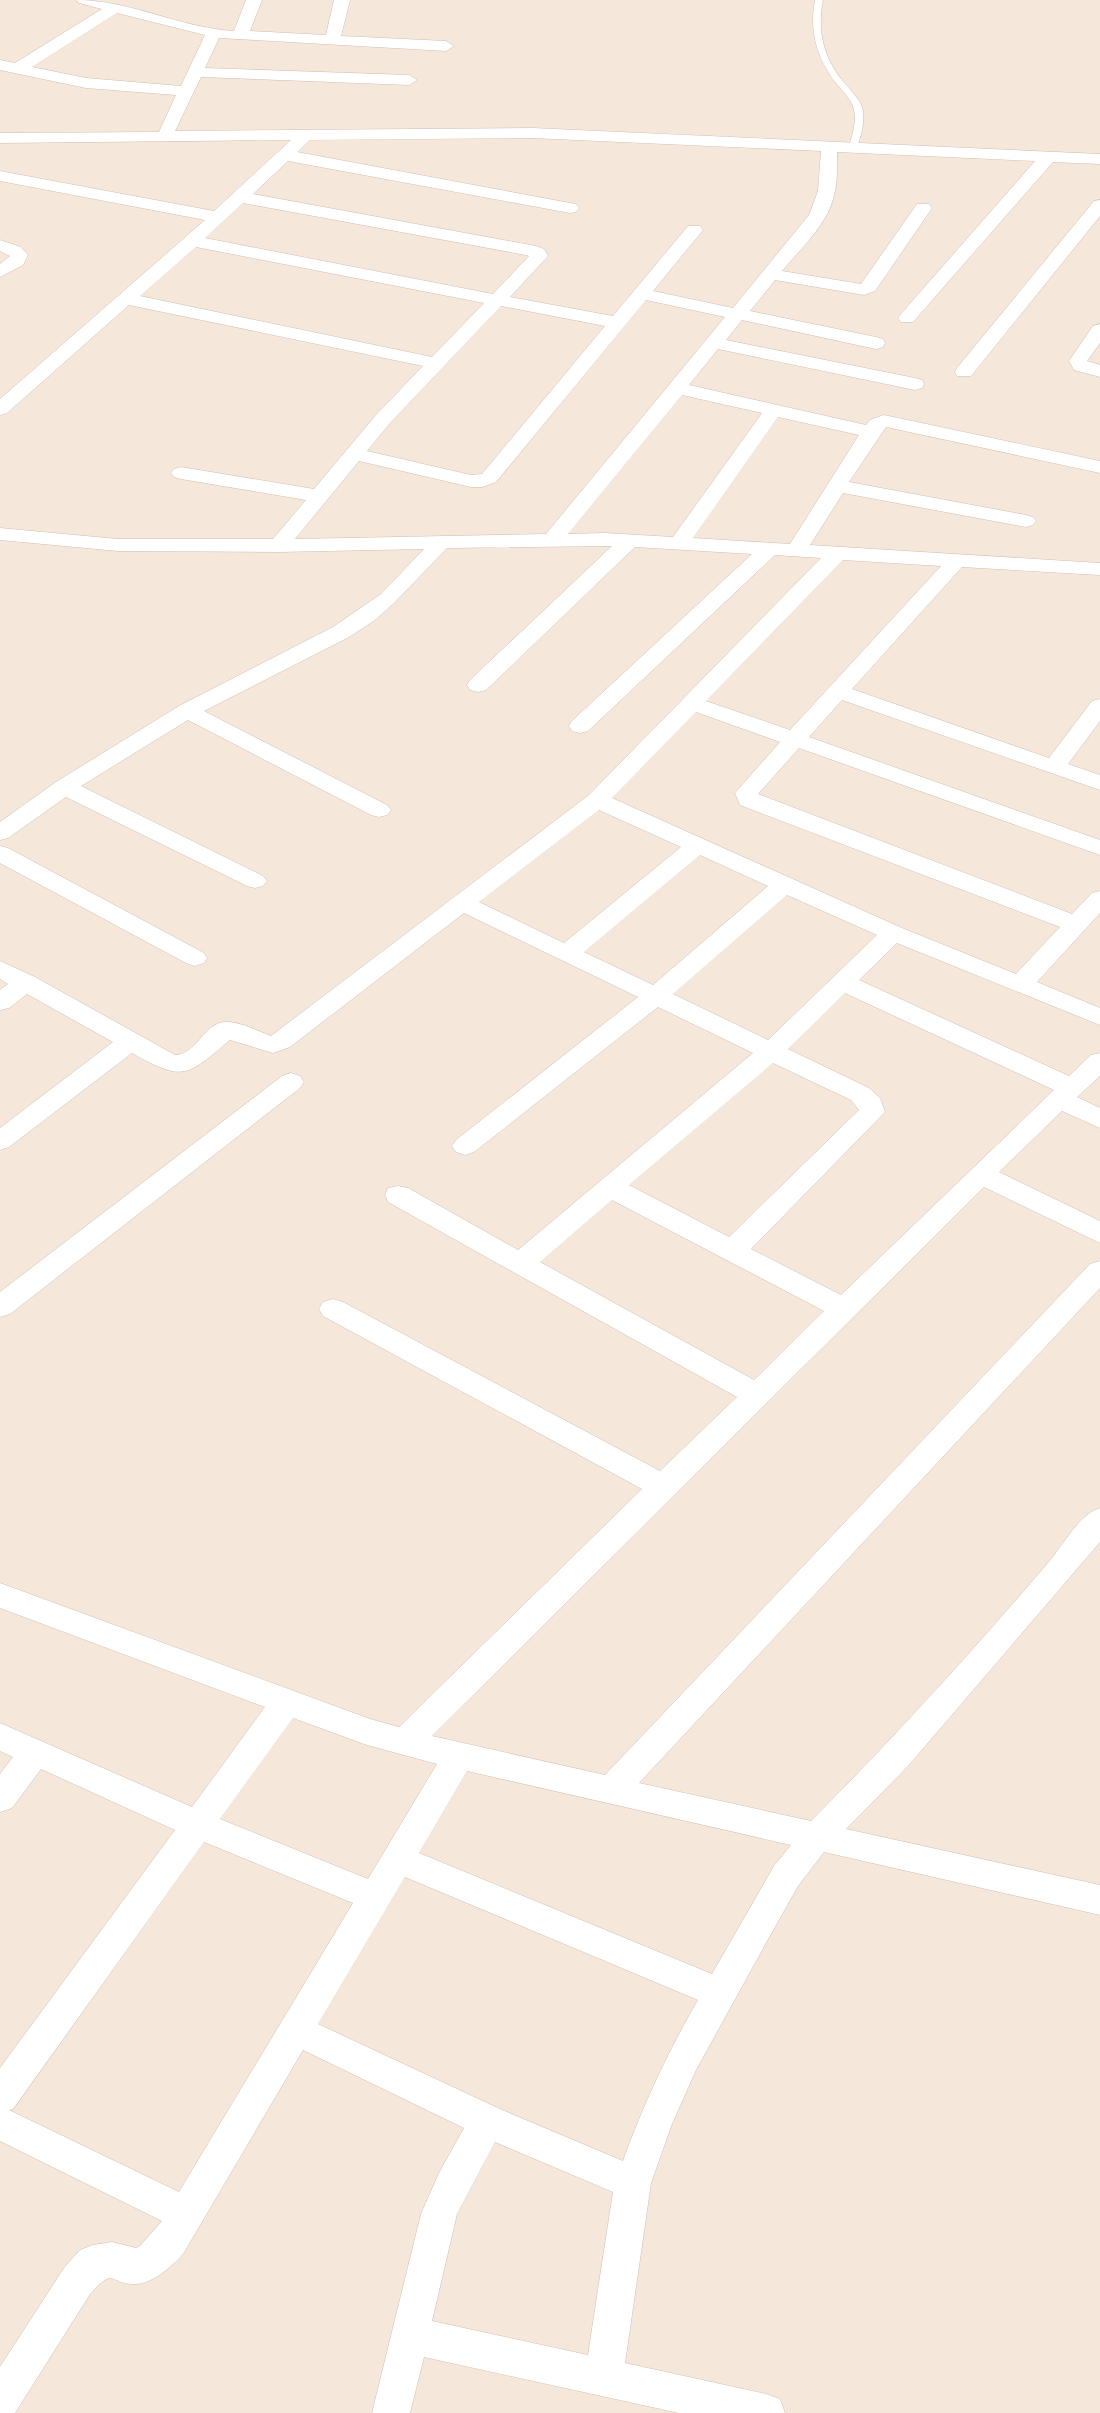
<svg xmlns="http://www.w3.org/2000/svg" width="1100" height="2413" font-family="Ubuntu,sans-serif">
	<rect width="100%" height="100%" fill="#fdf6ec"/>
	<!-- residential -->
	<path fill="#f5e8da" d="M 0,0 L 1100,0 L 1100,2413 L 0,2413 Z"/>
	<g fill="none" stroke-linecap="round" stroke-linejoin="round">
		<!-- service casing -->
		<g stroke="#d1beb0" stroke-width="1">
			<path id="service" d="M 815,0 L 823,0 C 817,29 823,57 842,80 C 849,89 858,97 862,107 C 866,120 861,137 856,149 L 849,147 C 852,135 857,122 854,110 C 852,99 843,92 836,83 C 817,59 809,31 815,0 Z"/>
		</g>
		<!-- minor casing -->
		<g stroke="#d1beb0" stroke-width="1">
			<path id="minor" d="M 76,0 C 131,0 180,28 234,31 L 246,0 L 262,0 L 250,31 L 326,35 L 334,0 L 350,0 L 341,36 L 446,41 L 454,46 L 446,51 L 219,38 L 205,68 L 409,75 L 417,80 L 409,85 L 201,77 L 175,131 L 532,128 L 1100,154 L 1100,164 L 1053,162 L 913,322 L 901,322 L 898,318 L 901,314 L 1035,161 L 837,152 C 837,167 838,183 833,199 C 826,226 800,249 782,271 L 861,284 L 917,204 L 929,204 L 932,208 L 875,291 L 864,295 L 775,280 L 750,311 L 876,337 L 883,339 L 885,343 L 883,347 L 876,349 L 742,320 L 726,340 L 915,378 L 922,380 L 924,384 L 922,388 L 915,390 L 718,349 L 689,385 L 866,425 L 870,420 L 884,415 L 1100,461 L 1100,473 L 886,427 L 849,482 L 1026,515 L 1033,517 L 1036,521 L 1033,525 L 1026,527 L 843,493 L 810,545 L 1100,563 L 1100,575 L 962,567 L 852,689 L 1049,758 L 1092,701 L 1100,699 L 1100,721 L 1068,764 L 1100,775 L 1100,790 L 842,700 L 809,737 L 1100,840 L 1100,855 L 799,748 L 758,794 L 1072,914 L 1092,893 L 1100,891 L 1100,913 L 1037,982 L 1100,1008 L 1100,1025 L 897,943 L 859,980 L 1069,1076 L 1091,1055 L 1100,1053 L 1100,1076 L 1077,1097 L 1100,1108 L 1100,1128 L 1062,1111 L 999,1172 L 1100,1221 L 1100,1243 L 984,1187 L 432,1736 L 605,1775 L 1090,1264 L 1100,1261 L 1100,1288 L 639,1783 L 811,1821 C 893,1739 972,1652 1048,1563 C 1063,1546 1078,1515 1100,1508 L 1100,1542 L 908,1766 L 846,1829 L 1100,1885 L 1100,1915 L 824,1852 L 798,1886 L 767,1941 L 696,2070 L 672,2124 L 651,2183 L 625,2363 L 766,2394 L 780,2399 L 785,2413 L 679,2413 L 424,2357 L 410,2413 L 372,2413 L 421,2214 L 439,2173 L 464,2128 L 303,2050 L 183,2254 C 172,2266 154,2283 136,2284 C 109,2285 116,2265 90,2294 L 15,2413 L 0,2413 L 0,2367 L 64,2268 L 80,2250 L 93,2245 L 112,2242 L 136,2248 L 140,2246 L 162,2221 L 0,2141 L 0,2068 L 175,1830 L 41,1769 L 12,1808 L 0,1812 L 0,1774 L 13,1757 L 0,1751 L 0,1723 L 192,1807 L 265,1707 L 0,1608 L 0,1583 L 370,1719 L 399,1727 L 642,1489 L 323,1316 L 319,1309 L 323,1302 L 333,1299 L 343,1302 L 660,1471 L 737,1397 L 388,1202 L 385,1195 L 388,1188 L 398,1186 L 408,1188 L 518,1250 L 753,1053 L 658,1007 L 474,1152 L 465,1155 L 456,1152 L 452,1146 L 456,1140 L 638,997 L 464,913 L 290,1047 L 273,1053 L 230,1040 C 186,1077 184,1082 132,1053 L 9,1147 L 0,1150 L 0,1128 L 113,1042 L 27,994 L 9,1008 L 0,1010 L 0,990 L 8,984 L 0,979 L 0,961 L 35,977 L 175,1055 C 196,1055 204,1023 225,1022 C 239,1021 258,1031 271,1036 L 589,795 L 821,558 L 775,555 L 588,731 L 580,733 L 572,731 L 569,726 L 572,721 L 752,554 L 635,547 L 486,690 L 478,692 L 470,690 L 467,685 L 470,680 L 612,546 L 447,548 L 395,602 L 375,620 L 349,637 L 204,711 L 387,805 L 391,810 L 387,815 L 379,817 L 371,815 L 188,720 L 81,786 L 263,876 L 267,881 L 263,886 L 255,888 L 247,886 L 66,797 L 8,838 L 0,840 L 0,822 L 56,782 L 179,706 L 333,627 L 381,594 L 424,549 L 278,552 L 118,551 L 0,540 L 0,528 L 118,539 L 273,539 L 306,500 L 181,479 L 174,477 L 171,473 L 174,469 L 181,467 L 314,489 L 376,415 L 423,366 L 129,305 L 7,413 L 0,415 L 0,399 L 205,220 L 0,181 L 0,171 L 214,211 L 291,140 L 0,143 L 0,133 L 159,132 L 176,95 L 86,88 L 0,70 L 0,60 L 15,63 L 102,9 L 79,3 ZM 117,13 L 205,35 L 181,86 L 86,78 L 32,67 ZM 532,138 L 821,151 L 818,191 L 809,215 L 733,308 L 653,291 L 703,230 L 700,226 L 688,226 L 613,316 L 510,297 L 548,256 L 544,249 L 536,246 L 253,194 L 288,161 L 570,213 L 576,212 L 579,208 L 576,204 L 570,203 L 297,152 L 310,140 ZM 243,203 L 526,255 L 529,256 L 493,294 L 205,238 ZM 196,247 L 484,303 L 432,357 L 140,296 ZM 646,300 L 725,317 L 546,534 L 295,539 L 359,461 L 471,487 L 482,487 L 496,482 ZM 501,306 L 605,326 L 482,474 L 471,475 L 367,451 L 390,423 ZM 682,395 L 762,413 L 673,537 L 605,533 L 568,534 ZM 778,417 L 859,435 L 790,544 L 693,538 ZM 843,560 L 941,566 L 790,730 L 706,701 ZM 696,712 L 780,742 L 735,793 L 740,805 L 1060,927 L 1016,974 L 902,928 L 612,798 ZM 599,810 L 681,847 L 564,943 L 479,902 ZM 700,855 L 768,886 L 653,985 L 584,952 ZM 787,895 L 877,935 L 768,1040 L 673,994 ZM 845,993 L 1054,1090 L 841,1295 L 751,1249 L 885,1112 L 880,1098 L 869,1088 L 788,1049 ZM 773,1063 L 851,1100 L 859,1110 L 729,1237 L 629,1185 ZM 612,1200 L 824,1311 L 754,1380 L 540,1262 ZM 293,1718 L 367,1745 L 437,1764 L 368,1879 L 220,1819 ZM 467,1771 L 791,1845 L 774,1866 L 712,1974 L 419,1853 ZM 204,1842 L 353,1903 L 179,2192 L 9,2110 L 13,2109 ZM 405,1877 L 698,2000 C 668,2052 643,2105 623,2161 L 500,2109 L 318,2024 ZM 495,2142 L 613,2192 L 588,2355 L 432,2321 L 457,2214 Z
				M 1100,200 L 1100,216 L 971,376 L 957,376 L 955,372 L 957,368 L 1094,201 Z
				M 0,240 L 21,247 L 28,255 L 23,265 L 0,277 L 0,264 L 10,256 L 0,251 Z
				M 1100,324 L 1100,343 L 1087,361 L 1100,365 L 1100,377 L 1074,370 L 1069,361 L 1093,326 Z
				M 0,846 L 8,848 L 204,953 L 207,958 L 204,963 L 195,966 L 186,963 L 0,863 Z
				M 291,1073 L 300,1076 L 304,1082 L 300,1088 L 10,1314 L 0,1317 L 0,1292 L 282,1076 Z"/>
		</g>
		<!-- service -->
		<use href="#service" fill="#fff" fill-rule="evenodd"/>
		<!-- minor -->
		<use href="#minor" fill="#fff" fill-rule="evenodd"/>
	</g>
</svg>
